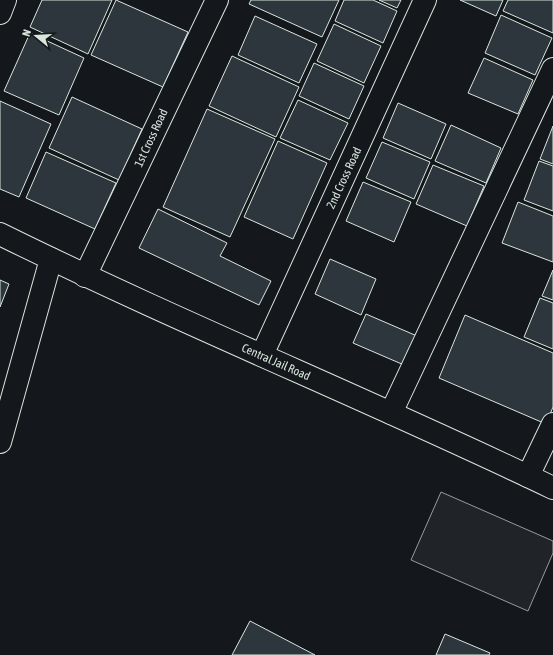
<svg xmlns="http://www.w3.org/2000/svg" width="553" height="655" font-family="'Asap Condensed',sans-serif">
	<rect width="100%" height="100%" fill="#14181c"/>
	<!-- green -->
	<path fill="#202428" stroke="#939e99" d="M 441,492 L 553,541 L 553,553 L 528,611 L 411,560 Z"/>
	<!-- building -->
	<path fill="#2c363c" stroke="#d8e6dc" d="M 42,0 L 112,0 L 88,54 L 30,27 Z
		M 116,0 L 188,32 L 163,87 L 91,55 Z
		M 251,0 L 339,0 L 322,37 L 249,4 Z
		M 344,0 L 373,0 L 397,11 L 383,43 L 335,21 Z
		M 379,0 L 401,0 L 397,8 Z
		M 460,0 L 503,0 L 496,16 Z
		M 508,0 L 553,0 L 553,33 L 503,11 Z
		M 501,15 L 552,38 L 535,75 L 485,53 Z
		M 255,16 L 317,44 L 299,83 L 238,55 Z
		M 334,24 L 381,46 L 364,83 L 317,61 Z
		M 30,33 L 84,58 L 59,115 L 4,91 Z
		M 232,56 L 299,87 L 276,137 L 209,106 Z
		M 484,58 L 533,80 L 518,114 L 468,93 Z
		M 314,63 L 364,86 L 349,119 L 299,96 Z
		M 72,97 L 142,129 L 119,180 L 49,148 Z
		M 298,100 L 348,123 L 330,160 L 280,138 Z
		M 0,101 L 51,124 L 19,197 L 0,189 Z
		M 398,103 L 446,124 L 431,159 L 383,138 Z
		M 207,109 L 275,139 L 230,237 L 163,207 Z
		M 451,125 L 501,148 L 486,183 L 435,161 Z
		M 553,126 L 553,164 L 540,159 Z
		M 278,141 L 327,163 L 293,239 L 244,217 Z
		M 382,142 L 430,162 L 414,199 L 366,178 Z
		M 46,152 L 116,183 L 95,229 L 26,198 Z
		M 539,161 L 553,166 L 553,211 L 524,200 Z
		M 433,165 L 484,186 L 467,226 L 416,204 Z
		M 363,182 L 411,202 L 394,242 L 346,221 Z
		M 518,202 L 553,216 L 553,262 L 502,243 Z
		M 158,209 L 227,243 L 220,256 L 271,281 L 259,305 L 139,248 Z
		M 330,259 L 376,279 L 361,315 L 315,294 Z
		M 553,270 L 553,300 L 542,296 Z
		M 0,280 L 9,284 L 0,307 Z
		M 540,298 L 553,303 L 553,349 L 524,337 Z
		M 366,314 L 417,336 L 404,365 L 353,343 Z
		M 465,315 L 553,353 L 553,407 L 546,424 L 439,378 Z
		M 250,621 L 315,655 L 232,655 Z
		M 445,634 L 490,653 L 489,655 L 436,655 Z"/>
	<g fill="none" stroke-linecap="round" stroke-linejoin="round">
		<!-- minor casing -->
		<g stroke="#d8e6dc" stroke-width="24">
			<path id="minor" d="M 0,13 L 5,0
				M 85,276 L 217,0
				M 262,355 L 425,0
				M 391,413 L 553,69
				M 0,442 L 51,259
				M 528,476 L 553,424"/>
		</g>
		<!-- secondary casing -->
		<g stroke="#d8e6dc" stroke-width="24">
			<path id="secondary" d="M 0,234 C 182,324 370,400 553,488"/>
		</g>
		<!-- minor -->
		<use href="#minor" stroke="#14181c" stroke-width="22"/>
		<!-- secondary -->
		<use href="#secondary" stroke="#14181c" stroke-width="22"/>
	</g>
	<g text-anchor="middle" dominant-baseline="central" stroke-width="3" stroke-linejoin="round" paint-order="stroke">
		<!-- street labels -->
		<g font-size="12" fill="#d8e6dc" stroke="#14181c">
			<text transform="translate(151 138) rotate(-65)">1st Cross Road</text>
			<text transform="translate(344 178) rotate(-65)">2nd Cross Road</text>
			<text transform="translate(276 362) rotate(24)">Central Jail Road</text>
		</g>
	</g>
	<!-- north arrow -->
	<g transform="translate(36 36) rotate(288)" stroke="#14181c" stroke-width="3" paint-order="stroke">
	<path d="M0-3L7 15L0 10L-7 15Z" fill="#d8e6dc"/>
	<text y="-6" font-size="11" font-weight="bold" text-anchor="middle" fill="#d8e6dc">N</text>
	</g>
</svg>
